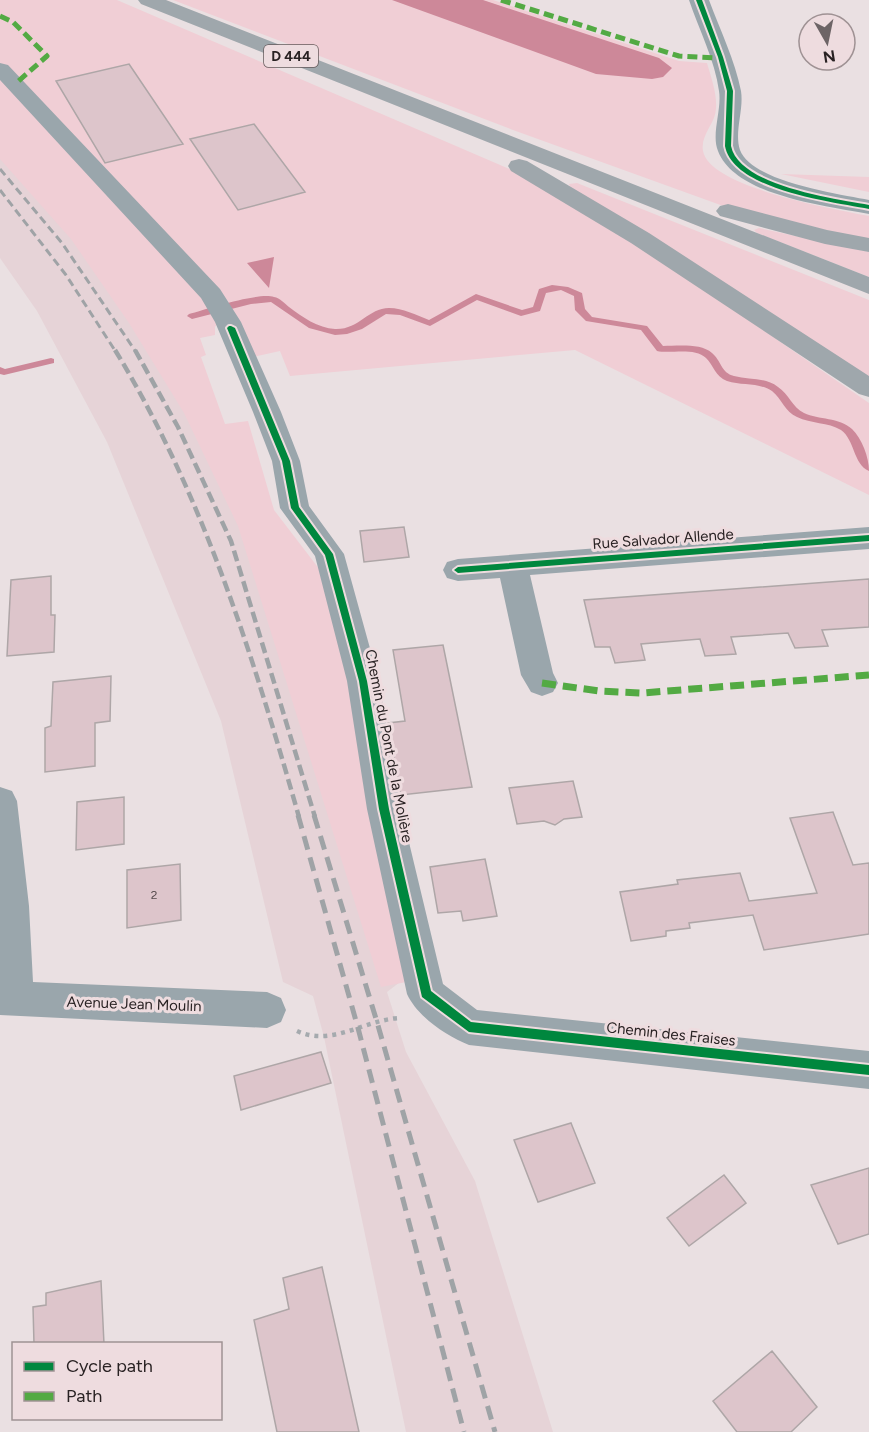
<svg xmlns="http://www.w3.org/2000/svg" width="869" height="1432" font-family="Figtree,sans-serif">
	<rect width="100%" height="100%" fill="#eae0e2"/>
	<!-- built -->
	<path fill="#e6d3d7" d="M 0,122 L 219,418 L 404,979 L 387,992 L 406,1052 L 475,1181 L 553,1432 L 406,1432 L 324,1037 L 313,996 L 283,982 L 221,721 L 107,442 L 37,311 L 0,258 Z"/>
	<!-- green -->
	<path fill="#f0ced5" d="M 0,0 L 117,0 L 512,170 C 636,239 752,323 869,403 L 869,495 L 575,350 L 290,376 L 280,351 L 253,357 L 218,323 L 215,327 L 215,335 L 200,338 L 206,355 L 201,357 L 225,424 L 248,421 L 274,510 L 320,570 L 350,670 L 416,980 L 381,987 L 238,526 L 184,413 L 129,323 L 71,239 L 0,159 Z
		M 173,0 L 493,0 L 679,61 L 707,63 C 711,77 717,93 716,108 C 716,123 700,135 703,151 C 710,188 835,209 869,216 L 869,240 L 726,207 L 513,130 Z
		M 781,174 L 869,177 L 869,192 Z
		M 577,183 L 869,300 L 869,378 L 570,187 L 569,184 Z
		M 759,228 L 869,252 L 869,277 L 757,233 L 754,230 Z"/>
	<!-- water -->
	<path fill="#cd8899" d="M 392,0 L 483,0 L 659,58 L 672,68 L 663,77 L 652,79 L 596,74 Z
		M 274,257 L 269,288 L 247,263 Z"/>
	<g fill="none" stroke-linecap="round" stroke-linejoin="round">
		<!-- stream -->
		<path fill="#cd8899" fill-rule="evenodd" d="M 552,285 L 568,287 L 582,293 L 585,309 L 592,317 L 647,326 L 663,346 C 677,346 701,343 712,353 C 721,360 721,373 734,376 C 749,380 765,377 778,387 C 789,394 792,407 804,413 C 819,420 839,417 852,429 C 862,439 869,457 869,471 C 853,464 855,440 841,430 C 828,422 811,424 797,417 C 785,412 782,399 772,391 C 758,382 742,386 727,381 C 715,376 714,366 706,358 C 695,347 670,354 657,351 L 641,330 L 586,321 L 575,310 L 574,296 L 561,290 L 546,293 L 540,311 L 521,316 L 477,300 L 430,326 L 400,315 L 386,314 L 362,329 L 347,334 L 335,335 L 309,328 L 271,302 L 251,304 L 192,319 L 187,316 L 189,314 C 207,309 258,292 274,297 C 280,298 285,304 289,307 C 302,317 318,328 335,329 C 359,330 368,308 389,308 C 403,308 416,315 429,320 L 476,294 L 522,310 L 533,307 L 539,289 Z
			M 51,358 L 54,359 L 54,363 L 4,375 L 0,374 L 0,367 L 5,369 Z"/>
	</g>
	<!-- building -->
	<path fill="#ddc5cb" stroke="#aea6a7" stroke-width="1.5" d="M 129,64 L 183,144 L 105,163 L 56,81 Z
		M 254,124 L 305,192 L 238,210 L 190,139 Z
		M 404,527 L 409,557 L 364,562 L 360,531 Z
		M 51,576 L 51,615 L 55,615 L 54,652 L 7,656 L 11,580 Z
		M 869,579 L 869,627 L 822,630 L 828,646 L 795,648 L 788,633 L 731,637 L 736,654 L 705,656 L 700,639 L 641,644 L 645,660 L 615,663 L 610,647 L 595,647 L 584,600 Z
		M 443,645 L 472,787 L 401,795 L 388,723 L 405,721 L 393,650 Z
		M 111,676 L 110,721 L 95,723 L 95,766 L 45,772 L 45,728 L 51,726 L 53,682 Z
		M 573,781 L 582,817 L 564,819 L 555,825 L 544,821 L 517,824 L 509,788 Z
		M 124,797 L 124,844 L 76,850 L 77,802 Z
		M 833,812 L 853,865 L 869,863 L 869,934 L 764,950 L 753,915 L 689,923 L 690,928 L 666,931 L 666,936 L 631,941 L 620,892 L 678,884 L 677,880 L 740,873 L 749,901 L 817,893 L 790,818 Z
		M 485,859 L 497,916 L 463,921 L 461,911 L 438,913 L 430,867 Z
		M 180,864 L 181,920 L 127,928 L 127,870 Z
		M 321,1052 L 331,1083 L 241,1110 L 234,1076 Z
		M 571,1123 L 595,1183 L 538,1202 L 514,1140 Z
		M 869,1168 L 869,1234 L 838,1244 L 811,1185 Z
		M 724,1175 L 746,1203 L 689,1246 L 667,1218 Z
		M 322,1267 L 359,1432 L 277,1432 L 254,1320 L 289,1309 L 283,1278 Z
		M 101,1281 L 104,1344 L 34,1344 L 33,1307 L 46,1305 L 46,1293 Z
		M 772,1351 L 817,1407 L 791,1432 L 737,1432 L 713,1401 Z"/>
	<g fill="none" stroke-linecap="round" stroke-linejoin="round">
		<!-- path -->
		<path stroke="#a5aaae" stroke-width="4.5" stroke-dasharray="4 5" stroke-linecap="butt" d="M 297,1031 C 332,1047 364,1020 399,1018"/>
		<!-- minor -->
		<path fill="#9aa6ac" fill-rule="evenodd" d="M 689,0 L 709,0 C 720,30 735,60 741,91 C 744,110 734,132 740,150 C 752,182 839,194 869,200 L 869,214 C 827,206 735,196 718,151 C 711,134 722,110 719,91 C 715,60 699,30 689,0 Z
			M 0,63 L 8,65 L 220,289 L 241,322 L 281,412 L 300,461 L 309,506 L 344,554 L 379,681 L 401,809 L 443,984 L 477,1010 L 869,1051 L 869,1089 L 469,1045 C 446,1036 417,1016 407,994 L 367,809 L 347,681 L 315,556 L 280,508 L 272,461 L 253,412 L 215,322 L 201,298 L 0,80 Z
			M 869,527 L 869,549 L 530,575 L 553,673 L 558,683 L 553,692 L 542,696 L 531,692 L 521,675 L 500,578 L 458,581 L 447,578 L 443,570 L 447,562 L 458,559 Z
			M 0,787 L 12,791 L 17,801 L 29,906 L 33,982 L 267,992 L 281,998 L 286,1010 L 281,1022 L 267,1028 L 0,1015 Z"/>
		<!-- major -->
		<path fill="#9fa7ac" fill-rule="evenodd" d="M 138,0 L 166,0 L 869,277 L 869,294 L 141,4 Z
			M 519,159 L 527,161 L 649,233 L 869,376 L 869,397 L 859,394 L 631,243 L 511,171 L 508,166 L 511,161 Z
			M 728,204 L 827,230 L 869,238 L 869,252 L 825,244 L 720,216 L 716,211 L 720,206 Z"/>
		<!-- rail-far2 -->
		<path stroke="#9fa3a6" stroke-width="3" stroke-dasharray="8 4.5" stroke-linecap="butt" d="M 0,169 L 62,243 L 136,352
			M 0,190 L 66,275 L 116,352"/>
		<!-- rail-far1 -->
		<path stroke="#9fa3a6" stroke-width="4.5" stroke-dasharray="11 5" stroke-linecap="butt" d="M 115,350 C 203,494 253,656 299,817
			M 135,350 L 178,427 L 231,541 L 315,817"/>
		<!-- rail -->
		<path stroke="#9fa3a6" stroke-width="5" stroke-dasharray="14 8" stroke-linecap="butt" d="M 298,815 L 358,1028 L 464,1432
			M 314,815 L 377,1022 L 495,1432"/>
		<!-- quiet-far1 -->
		<path stroke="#53aa43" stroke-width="5" stroke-dasharray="10 5" stroke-linecap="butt" d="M 501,0 L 679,56 L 718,58
			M 0,16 L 13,22 L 47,56 L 15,84"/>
		<!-- quiet -->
		<path stroke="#53aa43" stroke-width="7" stroke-dasharray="14 7" stroke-linecap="butt" d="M 542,683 L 599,691 L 642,693 L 869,675"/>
		<!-- cycleway casing -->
		<g stroke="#eedcdf" stroke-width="4">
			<path id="cycleway" d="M 696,0 L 702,0 L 723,57 L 733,91 L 731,146 C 739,186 835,199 869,205 L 869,209 C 833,202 733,190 725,146 L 727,91 L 718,57 Z
				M 229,326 L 231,326 L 235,328 L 290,461 L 299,507 L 333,554 L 367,681 L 389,809 L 431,991 L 471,1022 L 869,1065 L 869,1075 L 469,1032 L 422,997 L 379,809 L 359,681 L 325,555 L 291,508 L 282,461 L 227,328 Z
				M 869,535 L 869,541 L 458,573 L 454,570 L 458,567 Z"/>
		</g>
		<!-- cycleway -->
		<use href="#cycleway" fill="#00873e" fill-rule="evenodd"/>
	</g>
	<g text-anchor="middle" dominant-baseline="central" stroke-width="6" stroke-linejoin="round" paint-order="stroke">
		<!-- number labels -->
		<g font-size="12" fill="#564b4d">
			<text x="154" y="895">2</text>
		</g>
		<!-- shield labels -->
		<rect fill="#eedcdf" stroke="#645a5b" stroke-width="1.5" x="264" y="45" width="54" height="22" rx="4.5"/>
		<g font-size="14" font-weight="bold" fill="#292223">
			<text x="291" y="56">D 444</text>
		</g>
		<!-- street labels -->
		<g font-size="15" fill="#292223" stroke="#eedcdf">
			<text transform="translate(663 539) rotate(-4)">Rue Salvador Allende</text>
			<text transform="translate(389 746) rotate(79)">Chemin du Pont de la Molière</text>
			<text transform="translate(134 1004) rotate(2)">Avenue Jean Moulin</text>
			<text transform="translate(671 1034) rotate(6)">Chemin des Fraises</text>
		</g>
	</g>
	<!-- legend -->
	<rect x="12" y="1342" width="210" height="78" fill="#eedcdf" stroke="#9f9294" stroke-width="1.5"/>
	<rect x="24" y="1362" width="30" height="9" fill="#00873e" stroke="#9f9294" stroke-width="1.5"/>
	<text x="66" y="1372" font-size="18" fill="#292223">Cycle path</text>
	<rect x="24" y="1392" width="30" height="9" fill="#53aa43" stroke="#9f9294" stroke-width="1.5"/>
	<text x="66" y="1402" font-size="18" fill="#292223">Path</text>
	<!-- north arrow -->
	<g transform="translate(827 42) rotate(171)"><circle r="28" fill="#eedcdf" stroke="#9f9294" stroke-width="1.5"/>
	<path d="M0-4.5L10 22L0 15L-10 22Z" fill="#6d6466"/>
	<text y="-9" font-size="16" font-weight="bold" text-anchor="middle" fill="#292223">N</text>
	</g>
</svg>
